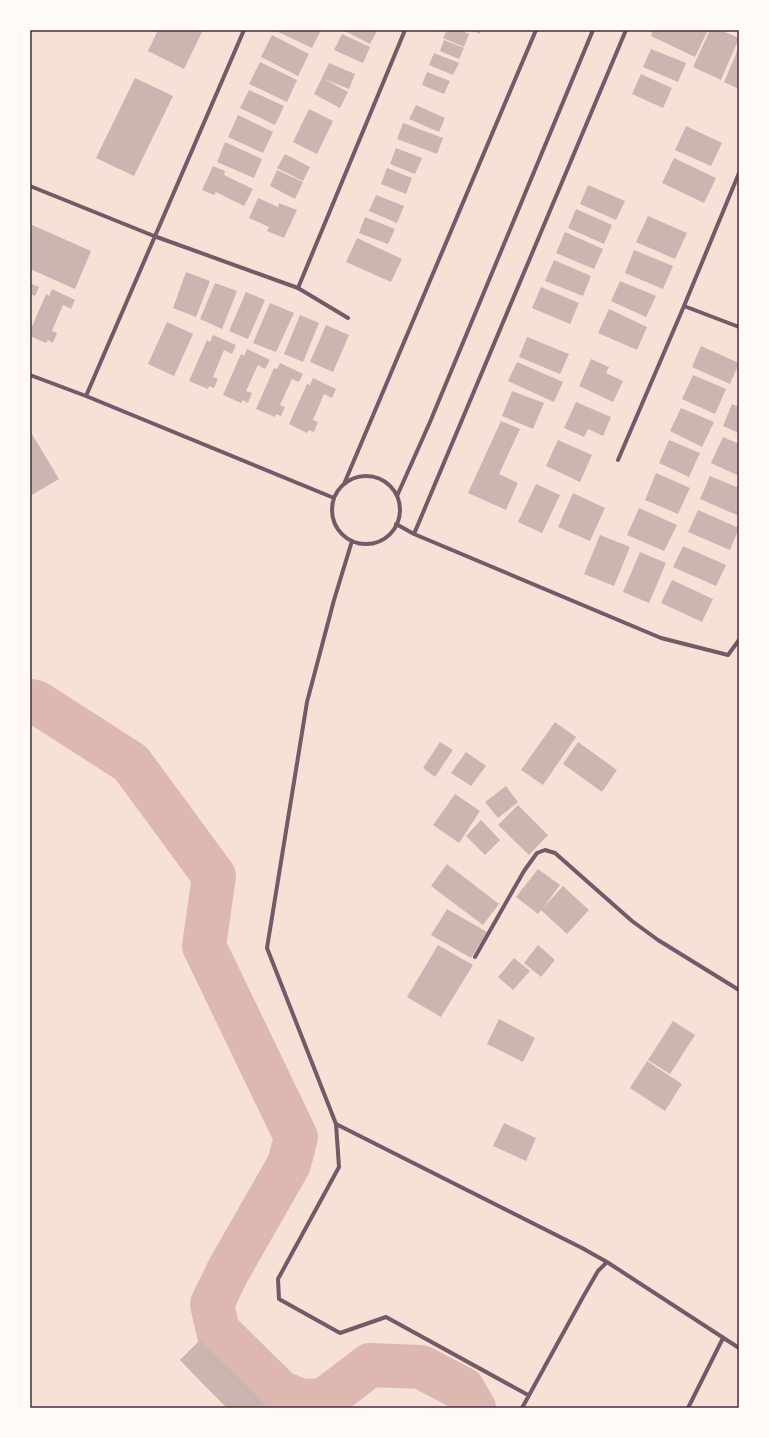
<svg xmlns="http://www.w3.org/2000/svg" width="769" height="1438" font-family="Cabin,sans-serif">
	<rect width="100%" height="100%" fill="#f7e1d7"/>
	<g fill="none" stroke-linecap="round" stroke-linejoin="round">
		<!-- river -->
		<path stroke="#dcb8b0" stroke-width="44" d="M 30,701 L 36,702 L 131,763 L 214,876 L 204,946 L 296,1137 L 289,1164 L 228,1271 L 212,1304 L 218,1331 L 280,1392 L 302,1401 L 324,1400 L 370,1365 L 421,1367 L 463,1389 L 474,1408"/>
	</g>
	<!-- building -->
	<path fill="#ccb4b1" d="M 158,30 L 203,30 L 184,69 L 148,51 Z
		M 274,30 L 321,30 L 312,48 Z
		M 343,30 L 375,30 L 377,31 L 370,44 Z
		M 447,30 L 460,30 L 469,34 L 464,47 L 443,38 Z
		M 472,30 L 481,30 L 480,34 Z
		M 653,30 L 708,30 L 695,57 L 651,36 Z
		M 710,30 L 720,30 L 739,38 L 721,80 L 693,67 Z
		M 342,34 L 370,47 L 363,63 L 334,50 Z
		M 272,35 L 309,54 L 298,76 L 261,57 Z
		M 444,40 L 464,48 L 459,59 L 440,51 Z
		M 739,47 L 739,89 L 724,82 Z
		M 651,49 L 686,63 L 678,82 L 643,67 Z
		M 434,53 L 459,63 L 453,75 L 429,65 Z
		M 260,62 L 297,80 L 287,102 L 249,84 Z
		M 329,63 L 355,74 L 349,89 L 324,79 L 348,92 L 340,108 L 314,94 Z
		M 427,72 L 450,81 L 444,94 L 422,85 Z
		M 641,74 L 672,88 L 663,108 L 632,94 Z
		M 135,78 L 173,96 L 134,176 L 96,158 Z
		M 249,90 L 284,106 L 275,125 L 240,108 Z
		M 416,105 L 445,118 L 439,132 L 409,119 Z
		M 309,109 L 333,121 L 317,154 L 293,142 Z
		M 238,115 L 273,132 L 263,153 L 228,137 Z
		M 403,123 L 443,138 L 437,154 L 397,139 Z
		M 686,126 L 722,143 L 711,166 L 675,150 Z
		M 225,142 L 262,159 L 254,178 L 217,162 Z
		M 396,148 L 422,158 L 415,174 L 390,164 Z
		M 285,154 L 310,167 L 303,181 L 277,168 Z
		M 674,158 L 716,178 L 704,203 L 662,183 Z
		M 213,166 L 225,171 L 224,175 L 253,189 L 244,206 L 216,192 L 214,195 L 202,190 Z
		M 387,168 L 412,178 L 406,194 L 381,184 Z
		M 277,170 L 303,182 L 295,199 L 270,186 Z
		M 588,185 L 625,201 L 616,220 L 580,204 Z
		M 376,195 L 404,206 L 397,223 L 369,211 Z
		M 258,198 L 278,207 L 279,203 L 297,210 L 284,238 L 267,231 L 269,227 L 249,218 Z
		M 576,209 L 612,225 L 604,244 L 568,228 Z
		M 648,216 L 687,233 L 675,259 L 636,242 Z
		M 365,217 L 395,229 L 388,244 L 359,233 Z
		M 30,224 L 91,251 L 75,289 L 30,269 Z
		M 565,232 L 603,249 L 594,269 L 556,253 Z
		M 357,238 L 402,259 L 391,282 L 346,262 Z
		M 634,250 L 673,266 L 663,289 L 625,273 Z
		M 554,260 L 591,276 L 583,296 L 545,281 Z
		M 186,272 L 210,281 L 196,317 L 173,308 Z
		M 620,281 L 656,296 L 646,317 L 611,301 Z
		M 30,283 L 39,287 L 35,296 L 30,294 Z
		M 215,283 L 237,291 L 222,329 L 200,319 Z
		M 541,287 L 579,303 L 570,324 L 532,308 Z
		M 52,289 L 75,300 L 71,309 L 63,305 L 52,331 L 57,333 L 53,343 L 48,340 L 46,343 L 30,336 L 30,331 L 46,294 L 49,296 Z
		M 246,292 L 265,300 L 248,339 L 229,331 Z
		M 270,303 L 294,313 L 276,352 L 253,343 Z
		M 609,309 L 647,327 L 637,350 L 598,333 Z
		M 300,315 L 319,323 L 303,362 L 284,354 Z
		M 167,322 L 193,334 L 174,376 L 148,364 Z
		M 326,325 L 349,335 L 333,372 L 310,362 Z
		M 213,335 L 236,345 L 232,354 L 224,350 L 213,377 L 218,379 L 214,388 L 209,386 L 208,389 L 189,381 L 207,340 L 210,342 Z
		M 527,337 L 569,354 L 560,374 L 519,357 Z
		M 701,346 L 739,363 L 730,384 L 692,367 Z
		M 247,349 L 270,360 L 265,369 L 258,365 L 246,391 L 252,393 L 248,403 L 243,400 L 241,403 L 223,395 L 241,354 L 244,356 Z
		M 591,359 L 609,367 L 606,373 L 623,381 L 613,402 L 579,386 Z
		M 517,362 L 563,382 L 554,402 L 508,381 Z
		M 280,363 L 303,374 L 299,382 L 292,379 L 280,405 L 285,407 L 281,416 L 276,414 L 275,417 L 256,409 L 274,368 L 277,369 Z
		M 693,375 L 726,389 L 715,414 L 682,399 Z
		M 313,378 L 336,389 L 332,398 L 324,394 L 313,420 L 318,422 L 314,432 L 309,430 L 307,433 L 289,424 L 307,384 L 310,385 Z
		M 512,391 L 544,403 L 533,429 L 502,416 Z
		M 576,402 L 611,417 L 603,436 L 588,429 L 584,437 L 564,428 Z
		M 732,404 L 739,407 L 739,433 L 723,426 Z
		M 681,408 L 714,422 L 702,447 L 670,431 Z
		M 501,421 L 520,429 L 499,474 L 518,483 L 506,510 L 468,493 Z
		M 30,431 L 59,479 L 30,496 Z
		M 723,437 L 739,444 L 739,476 L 711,463 Z
		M 558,440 L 592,455 L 580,482 L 546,466 Z
		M 669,440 L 700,453 L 689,477 L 659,463 Z
		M 656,473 L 690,488 L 678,514 L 645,500 Z
		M 710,476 L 739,488 L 739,516 L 700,499 Z
		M 536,484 L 560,495 L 542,533 L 518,522 Z
		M 573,493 L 605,508 L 590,541 L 558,527 Z
		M 639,508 L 677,525 L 664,551 L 627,535 Z
		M 698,510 L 739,528 L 730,550 L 688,532 Z
		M 600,535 L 630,547 L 614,586 L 584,574 Z
		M 683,546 L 726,565 L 716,586 L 673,567 Z
		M 640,552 L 666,563 L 649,603 L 623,592 Z
		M 672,580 L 713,599 L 702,622 L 661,603 Z
		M 555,722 L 576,737 L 543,785 L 521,770 Z
		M 440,742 L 453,750 L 435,777 L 423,768 Z
		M 578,742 L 617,770 L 602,792 L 563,764 Z
		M 466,752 L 486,766 L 471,786 L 451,773 Z
		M 506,786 L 518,802 L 498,818 L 485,802 Z
		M 455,794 L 480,811 L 459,843 L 433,825 Z
		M 518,805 L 548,835 L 529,855 L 498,825 Z
		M 481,820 L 500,840 L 485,855 L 466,836 Z
		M 447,864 L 499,904 L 483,925 L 431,886 Z
		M 538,869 L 560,885 L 543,908 L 563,886 L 589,910 L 567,934 L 541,910 L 538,914 L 516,897 Z
		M 447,909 L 487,932 L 471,958 L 431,935 Z
		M 438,945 L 473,965 L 441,1017 L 407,997 Z
		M 538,945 L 555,960 L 541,977 L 524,963 Z
		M 514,958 L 530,971 L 513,990 L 498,977 Z
		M 499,1019 L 535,1038 L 523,1062 L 487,1044 Z
		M 673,1021 L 695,1035 L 670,1074 L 648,1060 Z
		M 647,1061 L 682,1084 L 665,1111 L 630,1088 Z
		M 504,1123 L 536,1138 L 526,1161 L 493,1146 Z
		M 200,1340 L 243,1382 L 268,1408 L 227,1408 L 204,1385 L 180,1360 Z"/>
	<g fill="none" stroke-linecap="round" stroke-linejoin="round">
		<!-- minor -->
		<path stroke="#755966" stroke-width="4" d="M 739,173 L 684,306 L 739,327
			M 30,186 L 154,236 L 298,288 L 348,318
			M 298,288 L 405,30
			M 30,375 L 86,396 L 334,498
			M 86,396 L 244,30
			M 618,460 L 684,306
			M332 510a34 34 0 1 1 68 0a34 34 0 1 1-68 0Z
			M 344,484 L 536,30
			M 397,496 L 430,422 L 593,30
			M 396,524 L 414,534 L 661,638 L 728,655 L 739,640
			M 414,534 L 626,30
			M 352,541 L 334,600 L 307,702 L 267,948 L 336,1124 L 339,1167 L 278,1279 L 279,1299 L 340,1333 L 386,1317 L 528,1395
			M 475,957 L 524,871 L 537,853 L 545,850 L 555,853 L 632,921 L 658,940 L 739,990
			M 336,1124 L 582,1248 L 607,1262 L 598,1271 L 583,1297 L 522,1408
			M 607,1262 L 739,1348
			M 688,1408 L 723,1338"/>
	</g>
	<!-- border -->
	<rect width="769" height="1438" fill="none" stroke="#fffaf5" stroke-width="62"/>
	<rect x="31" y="31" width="707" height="1376" fill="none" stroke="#4a2c40" stroke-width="1.5"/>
</svg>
